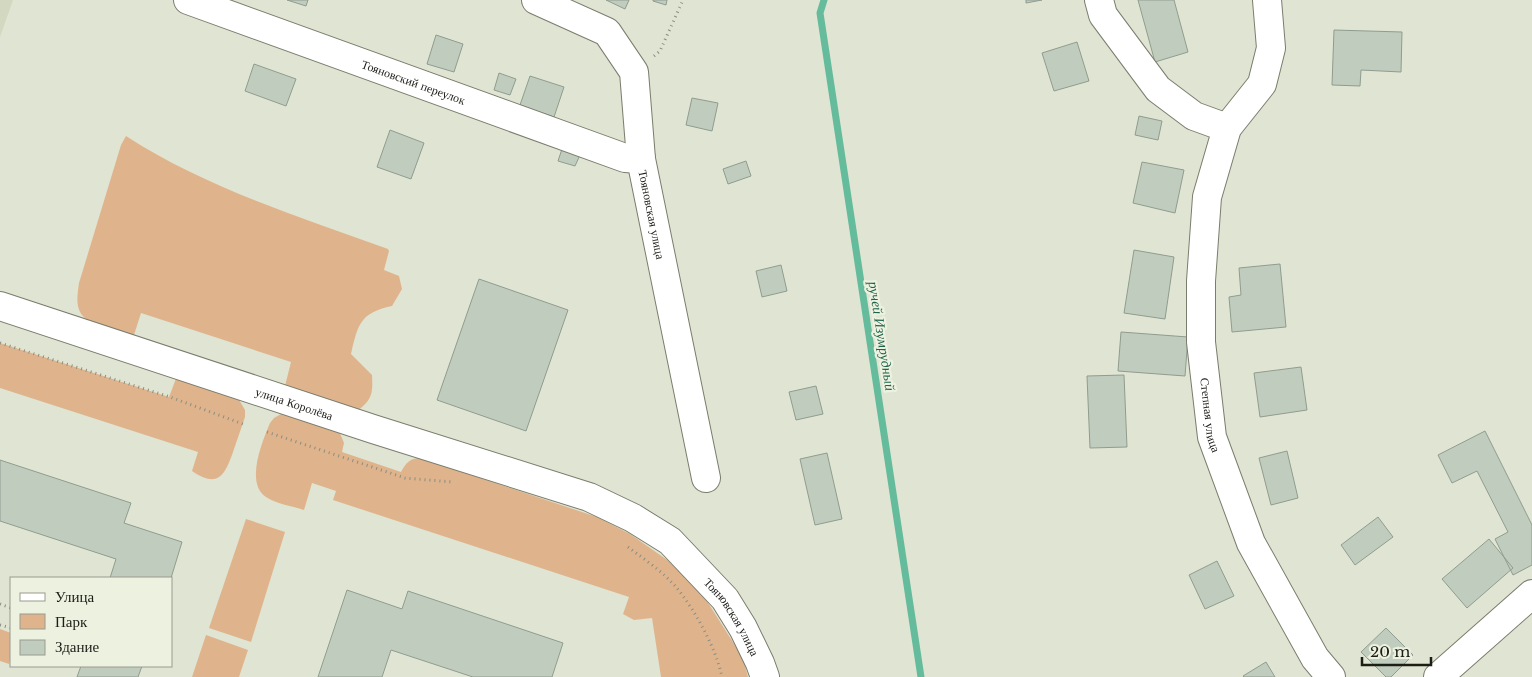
<svg xmlns="http://www.w3.org/2000/svg" width="1532" height="677" font-family="'Libre Baskerville',serif">
	<rect width="100%" height="100%" fill="#e0e4d2"/>
	<!-- built -->
	<path fill="#d3d8c0" d="M 0,0 L 13,0 L 0,37 Z"/>
	<!-- green -->
	<path fill="#dfb48c" d="M 126,136 C 206,188 298,216 388,249 L 389,251 L 384,270 L 399,276 L 402,289 L 392,306 C 360,313 358,324 351,354 L 372,375 C 373,395 372,400 355,413 L 284,390 L 291,362 L 141,313 L 134,335 L 90,322 C 74,312 77,299 79,283 L 121,145 Z
		M 0,343 L 169,397 L 177,376 L 238,398 L 245,410 L 245,417 C 241,429 237,440 233,452 C 225,475 218,489 192,471 L 198,452 L 0,388 Z
		M 281,414 L 288,414 L 339,431 L 344,443 L 342,452 L 401,472 C 406,463 410,458 420,458 L 597,517 L 630,534 L 673,564 L 705,598 L 743,658 L 748,677 L 661,677 L 652,618 L 634,620 L 623,614 L 629,597 L 333,500 L 336,491 L 312,483 L 304,510 C 292,506 277,504 266,497 C 245,483 262,442 270,423 L 274,418 Z
		M 246,519 L 285,532 L 251,642 L 209,628 Z
		M 0,629 L 11,633 L 11,656 L 9,664 L 0,661 Z
		M 206,635 L 248,650 L 239,677 L 192,677 Z"/>
	<g fill="none" stroke-linecap="round" stroke-linejoin="round">
		<!-- stream -->
		<path stroke="#64bc9c" stroke-width="7" d="M 824,0 L 820,13 L 921,677"/>
	</g>
	<!-- building -->
	<path fill="#c0cdbe" stroke="#909c8f" d="M 287,0 L 308,0 L 306,6 Z
		M 606,0 L 629,0 L 625,9 Z
		M 653,0 L 667,0 L 666,5 L 653,1 Z
		M 1026,0 L 1042,0 L 1026,3 Z
		M 1138,0 L 1174,0 L 1188,52 L 1155,62 Z
		M 1334,30 L 1402,32 L 1401,72 L 1361,70 L 1360,86 L 1332,85 Z
		M 436,35 L 463,44 L 454,72 L 427,64 Z
		M 1077,42 L 1089,81 L 1054,91 L 1042,53 Z
		M 254,64 L 296,79 L 286,106 L 245,91 Z
		M 499,73 L 516,79 L 510,95 L 494,90 Z
		M 530,76 L 564,87 L 554,117 L 520,105 Z
		M 692,98 L 718,103 L 712,131 L 686,125 Z
		M 1139,116 L 1162,121 L 1158,140 L 1135,135 Z
		M 390,130 L 424,143 L 411,179 L 377,167 Z
		M 562,149 L 580,155 L 575,166 L 558,161 Z
		M 746,161 L 751,176 L 728,184 L 723,169 Z
		M 1142,162 L 1184,170 L 1175,213 L 1133,203 Z
		M 1134,250 L 1174,257 L 1165,319 L 1124,313 Z
		M 1280,264 L 1286,327 L 1232,332 L 1229,297 L 1241,295 L 1239,268 Z
		M 781,265 L 787,291 L 762,297 L 756,271 Z
		M 479,279 L 568,310 L 526,431 L 437,400 Z
		M 1121,332 L 1188,337 L 1185,376 L 1118,371 Z
		M 1301,367 L 1307,410 L 1260,417 L 1254,373 Z
		M 1124,375 L 1127,447 L 1090,448 L 1087,376 Z
		M 816,386 L 823,414 L 796,420 L 789,392 Z
		M 1485,431 L 1532,525 L 1532,565 L 1513,575 L 1495,539 L 1508,532 L 1477,471 L 1452,483 L 1438,455 Z
		M 1287,451 L 1298,498 L 1271,505 L 1259,458 Z
		M 827,453 L 842,519 L 815,525 L 800,459 Z
		M 0,460 L 131,503 L 124,523 L 182,542 L 171,578 L 110,578 L 116,559 L 0,521 Z
		M 1378,517 L 1393,537 L 1355,565 L 1341,545 Z
		M 1489,539 L 1513,568 L 1467,608 L 1442,579 Z
		M 1217,561 L 1234,596 L 1205,609 L 1189,575 Z
		M 347,590 L 402,609 L 408,591 L 563,643 L 552,677 L 473,677 L 391,650 L 382,677 L 318,677 Z
		M 1386,628 L 1413,655 L 1391,677 L 1386,677 L 1361,652 Z
		M 1266,662 L 1275,677 L 1244,677 L 1243,676 Z
		M 81,666 L 142,666 L 138,677 L 77,677 Z"/>
	<g fill="none" stroke-linecap="round" stroke-linejoin="round">
		<!-- minor casing -->
		<g stroke="#7a7d6d" stroke-width="30">
			<g id="minor">
				<path id="s1" d="M 188,0 L 625,158 L 641,159"/>
				<path id="s2" d="M 536,0 L 607,32 L 634,72 L 641,159 L 706,478"/>
				<path d="M 1099,0 L 1103,15 L 1158,89 L 1194,116 L 1227,128"/>
				<path id="s3" d="M 1267,0 L 1271,48 L 1262,84 L 1227,128 L 1207,197 L 1201,281 L 1201,342 L 1212,437 L 1251,543 L 1315,658 L 1331,677"/>
				<path id="s4" d="M 0,306 L 373,429 L 589,497 L 633,518 L 670,541 L 725,599 L 743,628 L 760,663 L 765,677"/>
				<path d="M 1438,677 L 1532,594"/>
			</g>
		</g>
		<!-- path -->
		<path stroke="#8b8d81" stroke-width="3" stroke-dasharray="1 4" stroke-linecap="butt" d="M 654,56 L 660,51 L 683,0
			M 0,343 L 170,397 L 243,424
			M 267,432 L 405,478 L 452,482
			M 628,547 C 644,559 662,571 676,587 C 695,610 716,648 722,677
			M 0,604 L 11,608
			M 0,625 L 11,628"/>
		<!-- minor -->
		<use href="#minor" stroke="#fff" stroke-width="28"/>
	</g>
	<g text-anchor="middle" dominant-baseline="central" stroke-width="4.5" stroke-linejoin="round" paint-order="stroke">
		<!-- street labels -->
		<g font-size="12" fill="#1c1d17" stroke="#edf1df">
			<text stroke="none"><textPath href="#s1" startOffset="240">Тояновский переулок</textPath></text>
			<text stroke="none"><textPath href="#s2" startOffset="270">Тояновская улица</textPath></text>
			<text stroke="none"><textPath href="#s4" startOffset="310">улица Королёва</textPath></text>
			<text stroke="none"><textPath href="#s3" startOffset="432">Степная улица</textPath></text>
			<text stroke="none"><textPath href="#s4" startOffset="810">Тояновская улица</textPath></text>
		</g>
		<!-- water labels -->
		<g font-size="14" font-style="italic" fill="#1e624c" stroke="#edf1df">
			<text transform="translate(882 336) rotate(81)">ручей Изумрудный</text>
		</g>
	</g>
	<!-- legend -->
	<rect x="10" y="577" width="162" height="90" fill="#edf1df" stroke="#999c8f"/>
	<rect x="20" y="593" width="25" height="8" fill="#ffffff" stroke="#999c8f"/>
	<text x="55" y="602" font-size="15" fill="#1c1d17">Улица</text>
	<rect x="20" y="614" width="25" height="15" fill="#dfb48c" stroke="#999c8f"/>
	<text x="55" y="627" font-size="15" fill="#1c1d17">Парк</text>
	<rect x="20" y="640" width="25" height="15" fill="#c0cdbe" stroke="#999c8f"/>
	<text x="55" y="652" font-size="15" fill="#1c1d17">Здание</text>
	<!-- scale -->
	<path d="M1362 657v8h69v-8" fill="none" stroke="#1c1d17" stroke-width="2.5"/>
	<text x="1370" y="657" font-size="15" fill="#1c1d17" stroke="#edf1df" stroke-width="4" paint-order="stroke">20 m</text>
</svg>
